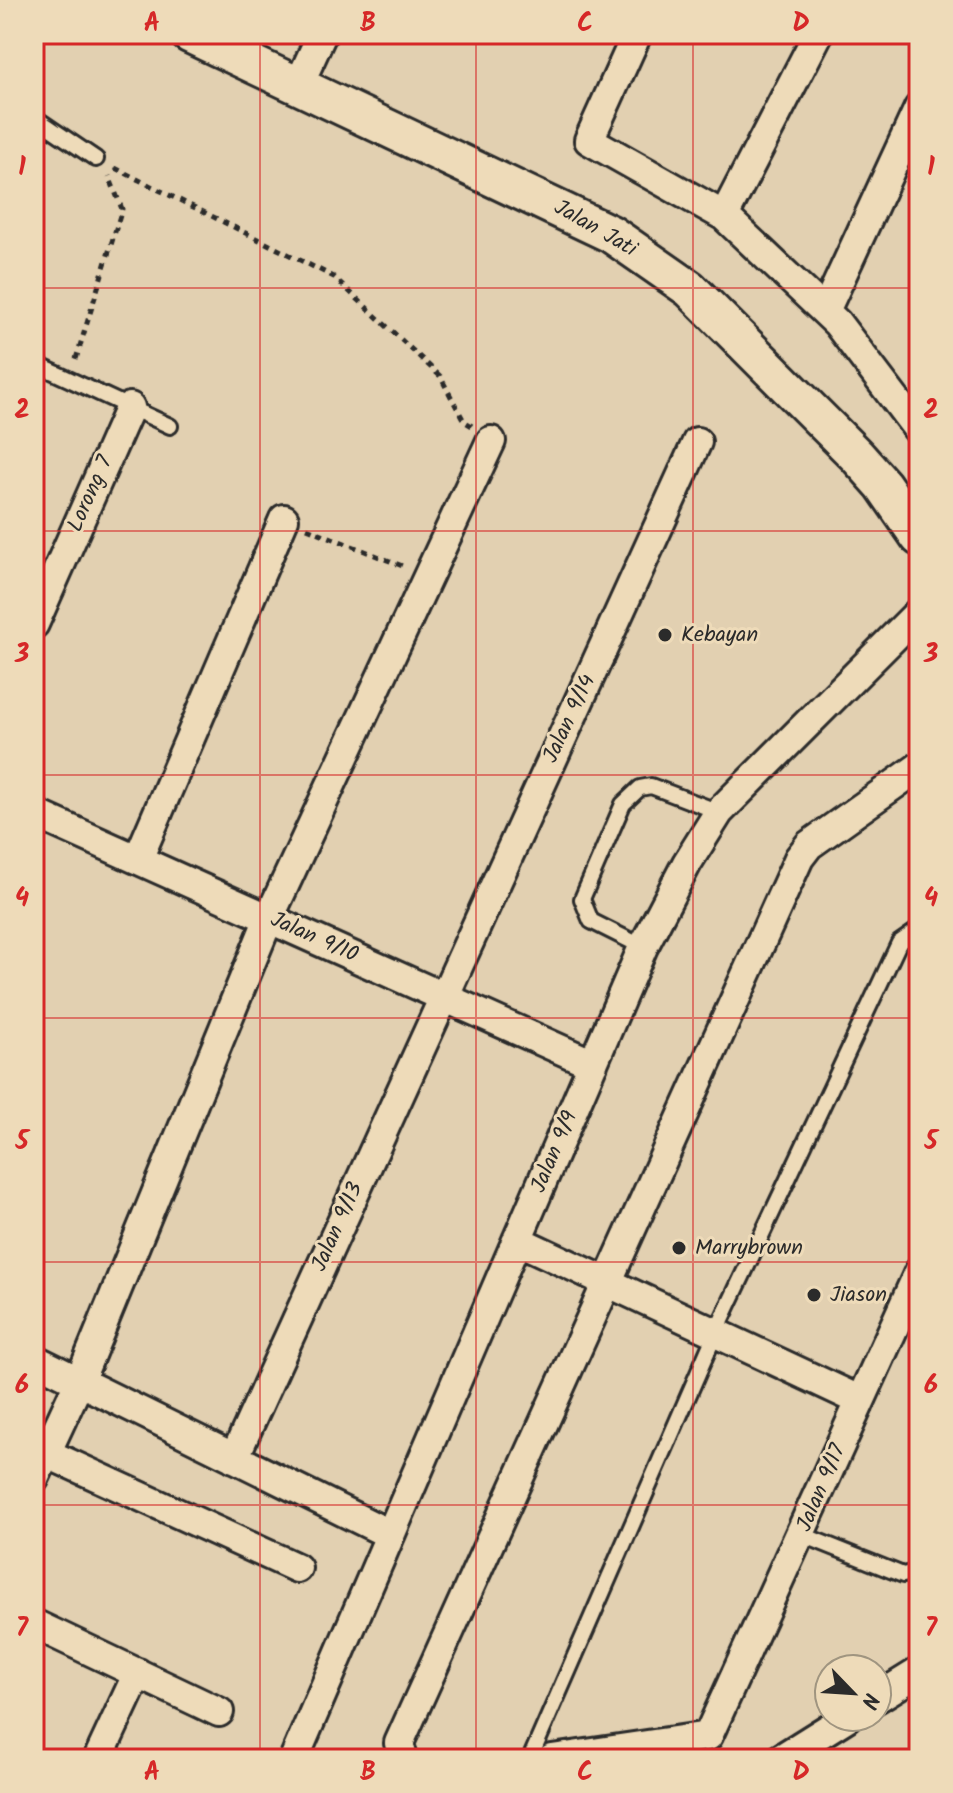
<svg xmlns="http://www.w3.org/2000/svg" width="953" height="1793" font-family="Kalam,sans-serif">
	<rect width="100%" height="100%" fill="#e2d0b1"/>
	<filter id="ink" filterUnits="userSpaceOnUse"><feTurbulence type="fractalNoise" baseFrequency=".0125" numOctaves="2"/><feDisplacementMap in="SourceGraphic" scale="16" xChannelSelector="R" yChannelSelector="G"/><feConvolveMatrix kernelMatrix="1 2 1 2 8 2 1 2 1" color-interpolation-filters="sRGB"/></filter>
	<g filter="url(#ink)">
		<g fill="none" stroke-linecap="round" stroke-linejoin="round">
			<!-- service casing -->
			<g stroke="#2b2b2b" stroke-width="20">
				<path id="service" d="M 34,117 L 96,159
					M 34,363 L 170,426
					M 643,947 L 591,921 L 582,899 L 623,804 L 640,788 L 651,786 L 719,812
					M 803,1535 L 903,1575 L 919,1571
					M 530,1759 L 716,1332 L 899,943 L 919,929"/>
			</g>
			<!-- minor casing -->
			<g stroke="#2b2b2b" stroke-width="34">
				<path id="minor" d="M 637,34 L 589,140 L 724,216 L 837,323 L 919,431
					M 299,84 L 322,34
					M 724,216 L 818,34
					M 825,311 L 919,108
					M 34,624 L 130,407
					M 34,813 L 593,1064
					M 138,859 L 284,519
					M 517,1240 L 859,1400
					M 34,1359 L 389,1534
					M 46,1453 L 297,1568
					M 234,1458 L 697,442
					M 34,1479 L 79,1382 L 269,918 L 491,441
					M 34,1624 L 219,1712
					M 877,1698 L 919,1672
					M 98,1759 L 138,1673
					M 294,1759 L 643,947 L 687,863 L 719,812 L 919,612
					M 403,1759 L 399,1743 L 799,858 L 809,845 L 919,767
					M 552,1759 L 708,1736 L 919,1272
					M 780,1759 L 847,1717"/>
			</g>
			<!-- tertiary casing -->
			<g stroke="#2b2b2b" stroke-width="42">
				<path id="tertiary" d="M 189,34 L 611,234 L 690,289 L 857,456 L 883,485 L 919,537"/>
			</g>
			<!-- path -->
			<path stroke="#2b2b2b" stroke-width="5" stroke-dasharray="6 6" stroke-linecap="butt" d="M 115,168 L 334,277 L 440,376 L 464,421 L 472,426
				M 76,359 L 122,209 L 109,176
				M 307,528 L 405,567"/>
			<!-- service -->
			<use href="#service" stroke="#eedbb9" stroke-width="14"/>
			<!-- minor -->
			<use href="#minor" stroke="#eedbb9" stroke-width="28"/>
			<!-- tertiary -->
			<use href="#tertiary" stroke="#eedbb9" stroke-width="36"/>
		</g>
	</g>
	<!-- grid -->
	<path fill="none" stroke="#d62828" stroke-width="2" stroke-opacity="0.55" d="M 260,34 L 260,1759M 476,34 L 476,1759M 693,34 L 693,1759M 34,288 L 919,288M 34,531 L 919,531M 34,775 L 919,775M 34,1018 L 919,1018M 34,1262 L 919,1262M 34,1505 L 919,1505"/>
	<!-- markers -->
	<g fill="#2b2b2b" stroke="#eedbb9" stroke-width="3">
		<circle cx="665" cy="635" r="8"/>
		<circle cx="679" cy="1248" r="8"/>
		<circle cx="814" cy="1295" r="8"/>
	</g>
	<g text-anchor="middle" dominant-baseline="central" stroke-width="6" stroke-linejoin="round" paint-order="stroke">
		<!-- street labels -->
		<g font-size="22" fill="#2b2b2b" stroke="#eedbb9">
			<text transform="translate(595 229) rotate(30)">Jalan Jati</text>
			<text transform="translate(91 494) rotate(-66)">Lorong 7</text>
			<text transform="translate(570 719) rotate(-65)">Jalan 9/14</text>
			<text transform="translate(314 938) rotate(24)">Jalan 9/10</text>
			<text transform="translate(555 1152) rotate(-67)">Jalan 9/9</text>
			<text transform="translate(338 1227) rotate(-66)">Jalan 9/13</text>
			<text transform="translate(822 1488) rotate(-67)">Jalan 9/17</text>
		</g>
		<!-- poi labels -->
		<g font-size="22" fill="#2b2b2b" stroke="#eedbb9" text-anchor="start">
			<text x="681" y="635">Kebayan</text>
			<text x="695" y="1248">Marrybrown</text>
			<text x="830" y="1295">Jiason</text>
		</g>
	</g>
	<!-- margin -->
	<rect width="953" height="1793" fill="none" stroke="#eedbb9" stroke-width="88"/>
	<!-- north arrow -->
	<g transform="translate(853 1693) rotate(115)"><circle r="38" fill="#eedbb9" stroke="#a09580" stroke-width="2"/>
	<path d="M0-6L14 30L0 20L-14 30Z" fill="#2b2b2b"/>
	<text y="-12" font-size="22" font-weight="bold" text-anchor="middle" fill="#2b2b2b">N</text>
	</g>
	<rect x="44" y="44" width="865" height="1705" fill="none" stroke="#d62828" stroke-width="3"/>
	<g font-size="26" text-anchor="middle" font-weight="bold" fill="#d62828">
		<text x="152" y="31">A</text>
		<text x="368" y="31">B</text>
		<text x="585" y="31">C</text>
		<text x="801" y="31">D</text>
		<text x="22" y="175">1</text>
		<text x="931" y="175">1</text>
		<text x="22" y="418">2</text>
		<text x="931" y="418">2</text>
		<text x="22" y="662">3</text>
		<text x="931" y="662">3</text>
		<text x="22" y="906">4</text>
		<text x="931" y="906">4</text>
		<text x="22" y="1149">5</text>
		<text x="931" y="1149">5</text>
		<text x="22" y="1393">6</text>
		<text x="931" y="1393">6</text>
		<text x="22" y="1636">7</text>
		<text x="931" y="1636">7</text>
		<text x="152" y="1780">A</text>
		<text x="368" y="1780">B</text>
		<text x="585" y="1780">C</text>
		<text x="801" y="1780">D</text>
	</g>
</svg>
